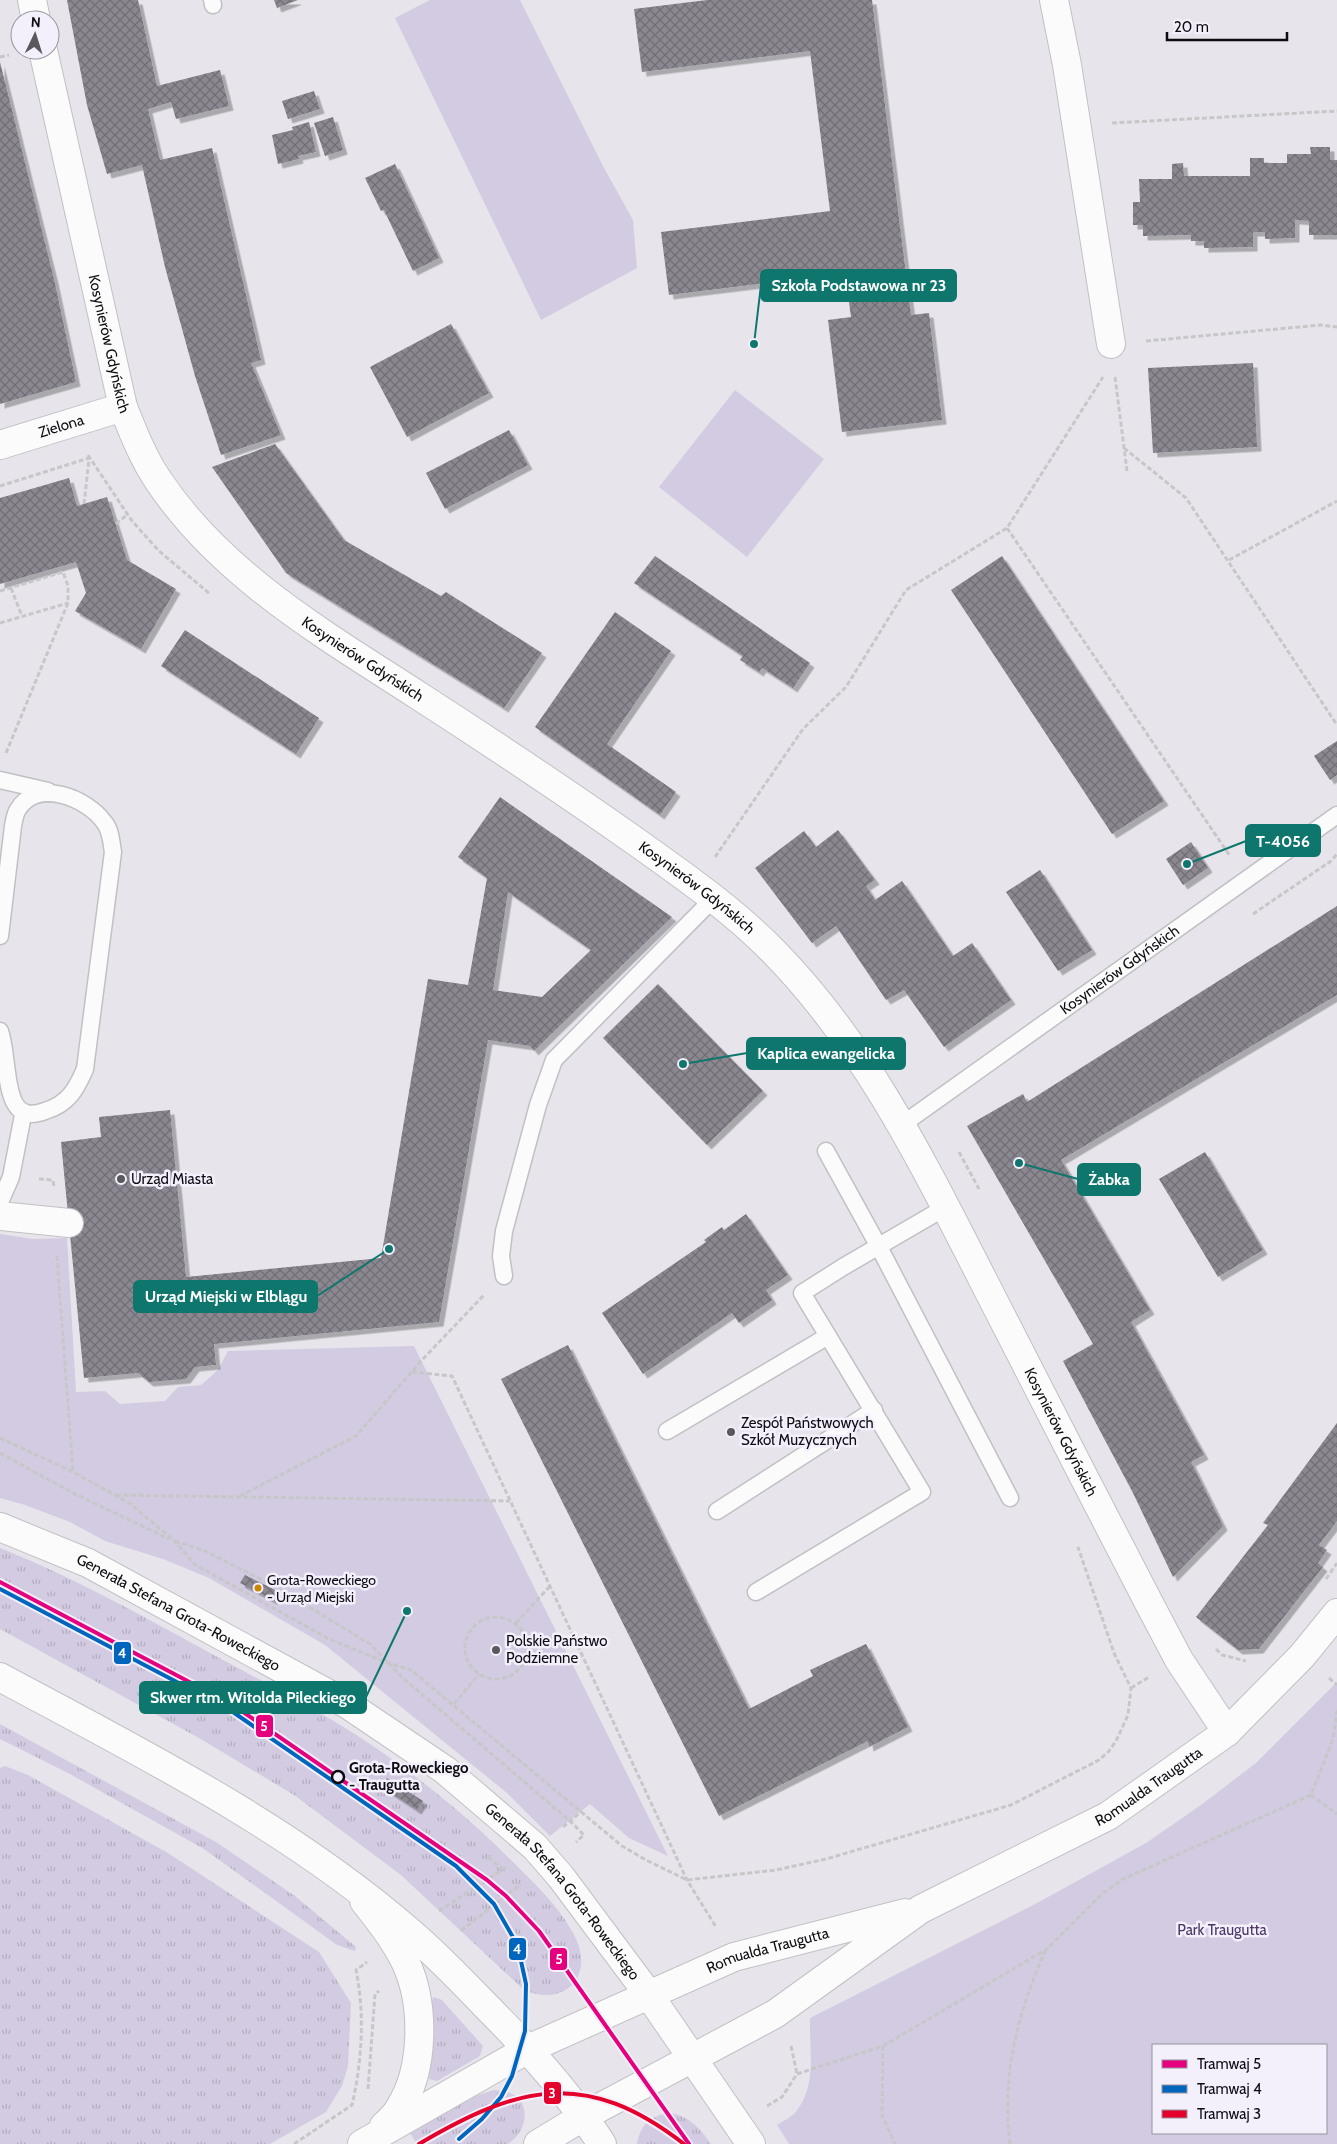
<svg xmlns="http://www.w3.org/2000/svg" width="1337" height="2144" font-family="Cabin,sans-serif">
	<defs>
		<pattern id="grass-tufts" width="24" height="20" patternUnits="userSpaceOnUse" patternTransform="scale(1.25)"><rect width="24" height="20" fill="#d3cbe1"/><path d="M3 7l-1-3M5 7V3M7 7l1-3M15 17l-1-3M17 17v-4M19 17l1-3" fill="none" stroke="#b4adc0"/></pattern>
		<pattern id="building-cross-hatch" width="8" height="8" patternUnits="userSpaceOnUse" patternTransform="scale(1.25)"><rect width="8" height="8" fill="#8c8891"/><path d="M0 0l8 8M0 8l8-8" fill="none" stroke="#716e75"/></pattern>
		<filter id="shadow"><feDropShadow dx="4.5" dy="4.5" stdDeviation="0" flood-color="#0004"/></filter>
	</defs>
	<rect width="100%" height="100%" fill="#e7e5eb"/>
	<!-- grass -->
	<path fill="url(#grass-tufts)" d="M 0,1548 C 73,1577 141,1615 210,1653 C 260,1680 311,1706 358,1736 C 416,1774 470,1818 518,1867 C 540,1889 563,1911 576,1939 C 594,1979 562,2007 524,1990 L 401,1875 L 294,1795 L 199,1738 L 0,1629 Z
		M 0,1724 L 216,1842 L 295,1896 L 356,1947 L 355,1951 L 337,1945 L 204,1849 L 68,1773 L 0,1739 Z
		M 5,1766 L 28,1775 L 168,1853 L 319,1952 L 351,2003 L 348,2066 L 342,2086 L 326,2112 L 270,2144 L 0,2144 L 0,1768 Z
		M 433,1997 L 442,2000 L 483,2046 L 480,2056 L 437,2081 L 429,2079 L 434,2034 L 431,2006 Z
		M 494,2090 C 530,2089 534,2126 508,2144 L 417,2144 L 410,2133 L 472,2097 Z
		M 672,2113 C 691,2118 700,2128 711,2144 L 637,2144 C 640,2125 652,2114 672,2113 Z"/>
	<!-- park -->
	<path fill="#d3cbe1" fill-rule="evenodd" d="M 430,0 L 520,0 L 603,166 L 633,220 L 637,268 L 541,320 L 395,18 Z
		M 735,390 L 824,459 L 747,557 L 659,487 Z
		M 0,1234 L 33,1239 L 67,1238 L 76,1392 L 105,1391 L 120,1404 L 165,1401 L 178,1387 L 201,1385 L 218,1370 L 228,1351 L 414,1346 L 668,1856 L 629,1838 L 590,1804 L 550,1836 L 507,1793 L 325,1645 L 209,1578 L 163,1559 L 105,1541 L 70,1522 L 25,1505 L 0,1498 Z
		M 1337,1682 L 1337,2144 L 789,2144 L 777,2125 C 783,2121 794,2116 798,2109 C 817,2082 809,2048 810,2018 L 1039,1902 L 1146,1843 L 1201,1805 L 1256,1763 ZM 1153,2045 L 1326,2045 L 1326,2133 L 1153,2133 Z"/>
	<!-- building -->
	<path fill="url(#building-cross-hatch)" fill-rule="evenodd" filter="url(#shadow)" d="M 67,0 L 138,0 L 157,86 L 220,70 L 229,106 L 176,119 L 171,102 L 148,109 L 160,160 L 212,148 L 261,360 L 251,363 L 281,435 L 221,455 L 195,376 L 165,267 L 142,165 L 107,174 L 87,105 Z
		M 274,0 L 298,0 L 277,8 Z
		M 707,0 L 872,0 L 911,315 L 929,313 L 942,420 L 842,432 L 828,320 L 851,317 L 845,273 L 669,295 L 661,232 L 830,211 L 810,51 L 642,72 L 634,9 Z
		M 0,62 L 54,279 L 76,382 L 0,404 Z
		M 314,91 L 320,109 L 288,119 L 282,101 Z
		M 333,117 L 343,150 L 325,156 L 314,123 Z
		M 309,122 L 316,152 L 298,156 L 299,159 L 278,164 L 272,135 L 293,130 L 292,127 Z
		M 1310,147 L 1330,147 L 1330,160 L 1337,160 L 1337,235 L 1309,235 L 1309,221 L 1295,220 L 1295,238 L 1265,239 L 1265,232 L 1253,232 L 1253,247 L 1204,248 L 1204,241 L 1191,241 L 1191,235 L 1143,236 L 1143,225 L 1133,225 L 1133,202 L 1140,202 L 1139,179 L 1172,179 L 1172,164 L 1183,163 L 1184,176 L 1250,176 L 1250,158 L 1264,158 L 1264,163 L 1287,163 L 1287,154 L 1311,154 Z
		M 395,164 L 439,258 L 413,271 L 384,210 L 381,211 L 365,178 Z
		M 451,324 L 489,393 L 407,437 L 370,367 Z
		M 1253,363 L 1257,447 L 1153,453 L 1148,368 Z
		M 509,430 L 528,465 L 445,509 L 426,473 Z
		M 275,444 L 344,540 L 441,596 L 446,592 L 542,653 L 504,708 L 286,573 L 212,467 Z
		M 69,478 L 77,506 L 107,497 L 127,560 L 176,589 L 141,649 L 75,611 L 86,593 L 76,562 L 0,584 L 0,498 Z
		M 655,556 L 810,663 L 793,688 L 762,668 L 759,672 L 740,660 L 743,656 L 634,583 Z
		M 1002,556 L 1164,801 L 1112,834 L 951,590 Z
		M 615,612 L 671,651 L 607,744 L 676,792 L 660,815 L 535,727 Z
		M 185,630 L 319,718 L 296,754 L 161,666 Z
		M 1337,741 L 1337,775 L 1330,780 L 1314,756 Z
		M 500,797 L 672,917 L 534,1051 L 530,1046 L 488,1040 L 439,1322 L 214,1344 L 216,1365 L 195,1367 L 186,1379 L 149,1382 L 138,1373 L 84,1378 L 61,1142 L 101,1137 L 99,1117 L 170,1110 L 186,1277 L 381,1258 L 428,979 L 468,985 L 487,878 L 458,857 ZM 508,892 L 591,950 L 542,997 L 493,990 Z
		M 838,830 L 875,880 L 866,886 L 875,900 L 902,881 L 953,956 L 972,943 L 1011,1000 L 944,1047 L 904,990 L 886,1000 L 836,926 L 812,943 L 755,868 L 804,831 L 816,847 Z
		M 1191,842 L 1208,868 L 1183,885 L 1166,859 Z
		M 1040,870 L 1092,950 L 1058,971 L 1006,892 Z
		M 1337,906 L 1337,995 L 1061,1160 L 1150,1310 L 1131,1322 L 1204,1455 L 1191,1462 L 1223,1526 L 1173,1577 L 1133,1493 L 1063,1361 L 1093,1344 L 967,1126 L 1023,1094 L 1027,1102 Z
		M 658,984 L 763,1091 L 707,1145 L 603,1038 Z
		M 1205,1152 L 1263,1250 L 1218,1277 L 1159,1179 Z
		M 746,1214 L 788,1275 L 766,1290 L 772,1300 L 739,1323 L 732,1313 L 643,1374 L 602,1313 L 706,1242 L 704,1240 L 722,1227 L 724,1230 Z
		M 568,1345 L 749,1709 L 813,1676 L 810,1670 L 866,1644 L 908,1727 L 869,1747 L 868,1741 L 719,1816 L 501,1379 Z
		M 1337,1423 L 1337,1521 L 1319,1545 L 1327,1550 L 1318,1563 L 1323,1567 L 1259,1649 L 1238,1650 L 1196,1617 L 1268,1525 L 1263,1523 Z
		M 245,1575 L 277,1591 L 273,1600 L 240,1583 Z
		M 387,1778 L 423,1801 L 417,1810 L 382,1787 Z"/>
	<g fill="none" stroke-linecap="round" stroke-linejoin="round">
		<!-- lane casing -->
		<g stroke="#c1c0c4" stroke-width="19">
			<g id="lane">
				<path d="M 212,0 L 213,5"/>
				<path d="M 0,780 L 48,791"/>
				<path d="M 0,936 L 13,826 C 14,821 15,815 17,811 C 36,777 87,798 104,822 C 111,830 111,841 113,852 L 85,1069 C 76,1090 68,1104 45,1111 C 0,1128 11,1063 0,1031"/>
				<path id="s1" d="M 903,1124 L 1337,815"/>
				<path d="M 826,1151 L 879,1247 L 1010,1498"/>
				<path d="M 0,1202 L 11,1177 L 23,1115"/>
				<path d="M 504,1276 L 501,1256 L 504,1231 L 538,1105 L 554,1060 L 714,898"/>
				<path d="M 667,1431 L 828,1336"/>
				<path d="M 717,1511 L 874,1410"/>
				<path d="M 756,1592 L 922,1492 L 802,1293 L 843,1267 L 946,1207"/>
			</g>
		</g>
		<!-- street casing -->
		<g stroke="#c1c0c4" stroke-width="30">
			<g id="street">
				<path d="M 32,0 L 36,20"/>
				<path d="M 1054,0 L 1067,65 L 1111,344"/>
				<path id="s2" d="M 43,50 L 123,407 C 133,432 143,458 158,480 C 221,575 325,635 419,696 C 492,743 564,791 635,841 C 684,876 732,909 774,952 C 867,1047 923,1163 983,1280 C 1038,1388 1094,1497 1150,1605 L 1179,1660 L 1227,1732"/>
				<path id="s3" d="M 0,445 L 123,407"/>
				<path d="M 0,1216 L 69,1223"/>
				<path d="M 364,1901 C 379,1920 394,1939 405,1961 C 425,2003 425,2069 399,2109 C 396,2115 389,2121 384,2126"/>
				<path id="s4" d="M 362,2144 L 528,2049 L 734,1957 L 905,1913"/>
				<path id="s5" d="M 538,2144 L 584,2116 L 775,2014 L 921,1909 L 1108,1816 L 1227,1732 L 1302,1656 L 1337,1613"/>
			</g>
		</g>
		<!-- secondary casing -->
		<g stroke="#c1c0c4" stroke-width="30">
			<g id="secondary">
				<path id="s6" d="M 0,1527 L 88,1563 L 347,1704 L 445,1770 L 535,1847 L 561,1877 L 649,1995 L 751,2144"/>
				<path d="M 0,1677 C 141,1753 288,1826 410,1932 C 437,1955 461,1980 485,2005 C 528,2048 569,2093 602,2144"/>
			</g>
		</g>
		<!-- path -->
		<path stroke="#c7c7c9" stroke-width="3" stroke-dasharray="5 2.5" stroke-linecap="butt" d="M 0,57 L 9,55
			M 1112,123 L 1337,111
			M 1146,341 L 1321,325 L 1337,327
			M 1115,377 L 1127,471
			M 1124,448 L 1186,498 L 1337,725
			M 88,455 L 132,521 L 159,551 L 210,594
			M 0,486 L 89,458
			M 84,504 L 89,459
			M 116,524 L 128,514
			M 1007,528 L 1230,856
			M 1229,560 L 1337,501
			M 11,588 L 22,616
			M 0,591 L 63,572 L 68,586 L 68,603 L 6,753
			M 0,623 L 68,603
			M 715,857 L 803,729 L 846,687 L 906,590 L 1007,528 L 1103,377
			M 1253,914 L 1331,861 L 1337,854
			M 959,1152 L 979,1189
			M 39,1179 L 53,1180 L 54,1187
			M 57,1256 L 73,1472
			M 412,1372 L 452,1376 L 687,1880 L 716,1927
			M 0,1438 L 73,1472 L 129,1503 L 175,1541 L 194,1564 L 329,1639 L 385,1662 L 411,1670 L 622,1846 L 646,1860 L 687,1880 L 776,1870 L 826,1859 L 1011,1805 L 1099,1760 L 1109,1751 L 1116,1741 L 1128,1715 L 1131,1688 L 1114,1653 L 1078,1547
			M 0,1453 L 71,1492 L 169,1539
			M 116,1495 L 510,1501
			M 240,1496 L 356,1436 L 421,1361 L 484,1295
			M 175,1541 L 203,1550 L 276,1587 L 370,1644 L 404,1679 L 570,1821 L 584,1835 L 576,1842
			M 1326,1579 L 1337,1563
			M465 1648a31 31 0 1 1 62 0a31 31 0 1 1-62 0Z
			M 516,1623 L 550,1586
			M 1216,1649 L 1222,1655 L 1246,1661
			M 1329,1678 L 1337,1685
			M 1131,1688 L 1149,1677
			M 454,1704 L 479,1674
			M 1311,1795 L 1337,1814
			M 563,1827 L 582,1811
			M 488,1857 L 502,1869
			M 439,1911 L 505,1868
			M 461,1931 L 521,1884
			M 791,2046 L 797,2074
			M 883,2046 L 882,2115 L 895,2144
			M 368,2089 L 375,1994 L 379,1991
			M 767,2106 L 782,2097 L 797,2074 L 883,2046 L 1047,1949 L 1101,1895 L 1123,1879 L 1311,1795 L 1333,1739 L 1337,1710
			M 294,2144 L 352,2105 C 362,2062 365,2014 356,1970 L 367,1962
			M 1010,2144 C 1001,2074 1018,2012 1046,1949"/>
		<!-- lane -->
		<use href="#lane" stroke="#fbfbfc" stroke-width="16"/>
		<!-- street -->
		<use href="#street" stroke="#fbfbfc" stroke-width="28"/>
		<!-- secondary -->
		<use href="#secondary" stroke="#fbfbfc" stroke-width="28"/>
		<!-- tram-1 casing -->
		<g stroke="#f3effb" stroke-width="8">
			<path id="tram-1" d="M 0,1582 L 233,1705 L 487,1880 L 506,1896 L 539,1931 L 689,2144"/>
		</g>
		<!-- tram-2 casing -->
		<g stroke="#f3effb" stroke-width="8">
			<path id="tram-2" d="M 0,1589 L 230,1710 L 456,1866 L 494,1904 L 514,1939 L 521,1961 L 526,1984 L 525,2031 L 512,2076 L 501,2097 L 482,2119 L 459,2139"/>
		</g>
		<!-- tram-3 casing -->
		<g stroke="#f3effb" stroke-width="8">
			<path id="tram-3" d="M 419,2144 C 519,2085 586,2068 684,2144"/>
		</g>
		<!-- tram-1 -->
		<use href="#tram-1" stroke="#e5007d" stroke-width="4"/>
		<!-- tram-2 -->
		<use href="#tram-2" stroke="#0065bd" stroke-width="4"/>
		<!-- tram-3 -->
		<use href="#tram-3" stroke="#e4002b" stroke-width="4"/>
	</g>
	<!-- markers -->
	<g fill="#59585d" stroke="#f3effb" stroke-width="2">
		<circle cx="121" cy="1179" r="5"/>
		<circle cx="731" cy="1432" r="5"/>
		<circle cx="496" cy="1650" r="5"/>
	</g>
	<circle fill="#c88703" stroke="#f3effb" stroke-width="2" cx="258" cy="1588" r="4.5"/>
	<circle fill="#f3effb" stroke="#0d0c10" stroke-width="2.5" cx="338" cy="1777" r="6"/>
	<g text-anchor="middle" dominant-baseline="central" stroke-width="5" stroke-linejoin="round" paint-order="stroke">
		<!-- bus labels -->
		<g font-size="14" fill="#0d0c10" stroke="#f3effb" text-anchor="start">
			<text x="267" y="1580">Grota-Roweckiego<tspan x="267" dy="17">- Urząd Miejski</tspan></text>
		</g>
		<!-- street labels -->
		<g font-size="15" fill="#0d0c10" stroke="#f3effb">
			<text stroke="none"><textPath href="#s2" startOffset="301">Kosynierów Gdyńskich</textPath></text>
			<text stroke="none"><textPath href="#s3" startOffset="64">Zielona</textPath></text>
			<text stroke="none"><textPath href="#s2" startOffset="721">Kosynierów Gdyńskich</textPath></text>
			<text stroke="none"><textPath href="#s2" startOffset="1126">Kosynierów Gdyńskich</textPath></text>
			<text stroke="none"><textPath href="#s1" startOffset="266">Kosynierów Gdyńskich</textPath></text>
			<text stroke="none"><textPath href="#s2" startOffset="1788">Kosynierów Gdyńskich</textPath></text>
			<text stroke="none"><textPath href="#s6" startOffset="198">Generała Stefana Grota-Roweckiego</textPath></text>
			<text stroke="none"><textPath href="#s5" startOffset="709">Romualda Traugutta</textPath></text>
			<text stroke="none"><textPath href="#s6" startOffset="678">Generała Stefana Grota-Roweckiego</textPath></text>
			<text stroke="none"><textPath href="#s4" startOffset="451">Romualda Traugutta</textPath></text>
		</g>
		<!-- poi labels -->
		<g font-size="15" fill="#0d0c10" stroke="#f3effb" text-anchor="start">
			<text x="131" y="1179">Urząd Miasta</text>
			<text x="741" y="1423">Zespół Państwowych<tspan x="741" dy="17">Szkół Muzycznych</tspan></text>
			<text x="506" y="1641">Polskie Państwo<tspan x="506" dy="17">Podziemne</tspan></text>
		</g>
		<!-- stop labels -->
		<g font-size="15" font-weight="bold" fill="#0d0c10" stroke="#f3effb" text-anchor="start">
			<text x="349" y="1768">Grota-Roweckiego<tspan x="349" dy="17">- Traugutta</tspan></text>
		</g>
		<!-- park labels -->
		<g font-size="15" fill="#4b3568" stroke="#f3effb">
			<text x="1222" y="1930">Park Traugutta</text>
		</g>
	</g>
	<!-- callouts -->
	<path fill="none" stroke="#0f766e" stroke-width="2" d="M754 344L761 285M1187 864L1246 841M683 1064L747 1053M1019 1163L1078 1179M389 1249L317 1296M407 1611L366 1697"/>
	<g fill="#0f766e" stroke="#f3effb" stroke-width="2">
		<circle cx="754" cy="344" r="5"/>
		<circle cx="1187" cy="864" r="5"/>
		<circle cx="683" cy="1064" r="5"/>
		<circle cx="1019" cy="1163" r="5"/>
		<circle cx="389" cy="1249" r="5"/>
		<circle cx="407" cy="1611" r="5"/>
	</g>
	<g fill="#0f766e" stroke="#0f766e" stroke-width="2">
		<rect x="761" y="270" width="195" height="31" rx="5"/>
		<rect x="1246" y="825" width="74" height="31" rx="5"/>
		<rect x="747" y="1038" width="158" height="31" rx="5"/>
		<rect x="1078" y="1164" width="62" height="31" rx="5"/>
		<rect x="134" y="1281" width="183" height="31" rx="5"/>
		<rect x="140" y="1682" width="226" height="31" rx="5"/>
	</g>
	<g font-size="16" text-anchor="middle" font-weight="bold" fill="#fff">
		<text x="859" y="291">Szkoła Podstawowa nr 23</text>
		<text x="1283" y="847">T-4056</text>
		<text x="826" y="1059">Kaplica ewangelicka</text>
		<text x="1109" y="1185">Żabka</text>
		<text x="226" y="1302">Urząd Miejski w Elblągu</text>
		<text x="253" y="1703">Skwer rtm. Witolda Pileckiego</text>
	</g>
	<g stroke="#f3effb" stroke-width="2">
		<rect x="113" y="1641" width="19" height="24" rx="5" fill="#0065bd"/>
		<rect x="255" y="1714" width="19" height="24" rx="5" fill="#e5007d"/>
		<rect x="508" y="1937" width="19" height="24" rx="5" fill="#0065bd"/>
		<rect x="549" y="1947" width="19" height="24" rx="5" fill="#e5007d"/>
		<rect x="543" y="2081" width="19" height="24" rx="5" fill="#e4002b"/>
	</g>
	<g font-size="14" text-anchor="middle" font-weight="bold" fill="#fff">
		<text x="122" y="1658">4</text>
		<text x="264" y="1731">5</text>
		<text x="517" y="1954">4</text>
		<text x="559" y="1964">5</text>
		<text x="552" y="2098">3</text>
	</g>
	<!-- legend -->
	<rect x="1152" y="2044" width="175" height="90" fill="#f3effb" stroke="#97949d"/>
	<rect x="1162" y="2060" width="25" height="8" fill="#e5007d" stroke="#97949d"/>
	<text x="1197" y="2069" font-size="15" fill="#0d0c10">Tramwaj 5</text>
	<rect x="1162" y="2085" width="25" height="8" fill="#0065bd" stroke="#97949d"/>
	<text x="1197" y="2094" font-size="15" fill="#0d0c10">Tramwaj 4</text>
	<rect x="1162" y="2110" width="25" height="8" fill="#e4002b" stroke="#97949d"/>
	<text x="1197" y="2119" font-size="15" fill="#0d0c10">Tramwaj 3</text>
	<!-- north arrow -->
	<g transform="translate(35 35) rotate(4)"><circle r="24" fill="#f3effb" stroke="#97949d"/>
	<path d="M0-4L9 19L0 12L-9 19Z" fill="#59585d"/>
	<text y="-8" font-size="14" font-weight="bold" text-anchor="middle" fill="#0d0c10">N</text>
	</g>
	<!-- scale -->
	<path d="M1167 32v8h120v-8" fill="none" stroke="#0d0c10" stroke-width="2.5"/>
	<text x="1174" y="32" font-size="15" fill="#0d0c10" stroke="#f3effb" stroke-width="4" paint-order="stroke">20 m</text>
</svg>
